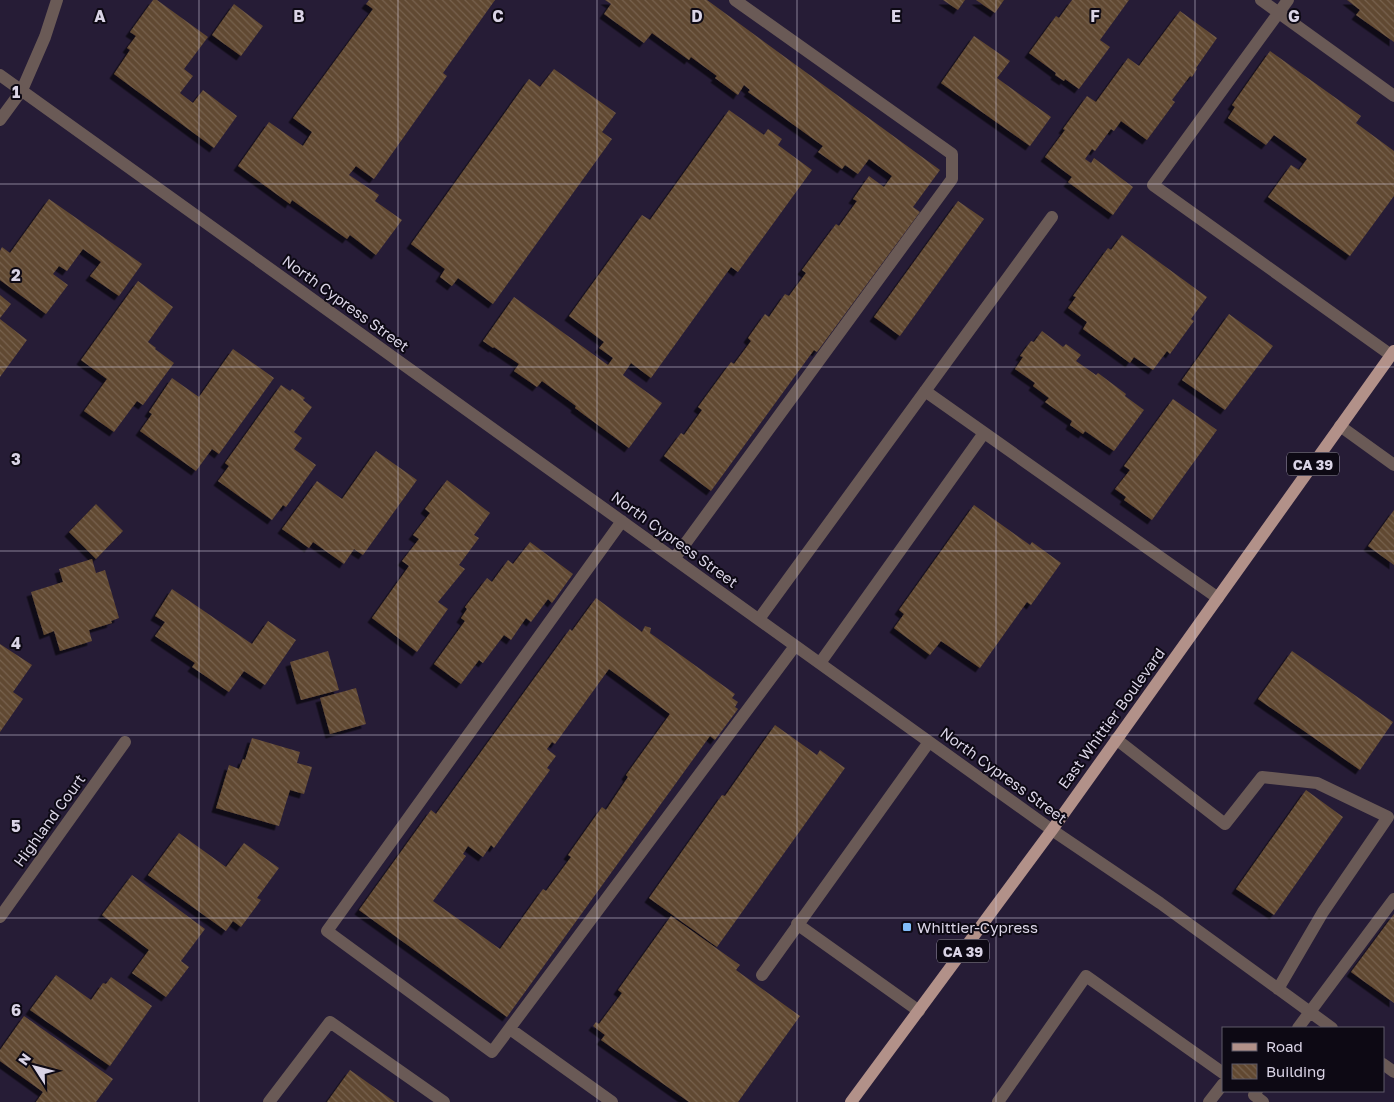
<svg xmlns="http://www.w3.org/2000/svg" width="1394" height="1102" font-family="'Golos Text',sans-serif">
	<defs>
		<pattern id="building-back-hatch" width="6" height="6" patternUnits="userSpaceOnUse" patternTransform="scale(1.25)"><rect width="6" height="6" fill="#614831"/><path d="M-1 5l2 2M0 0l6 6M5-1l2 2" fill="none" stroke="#77624f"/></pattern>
		<filter id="shadow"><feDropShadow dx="-4.5" dy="4.5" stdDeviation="0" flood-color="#0009"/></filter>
	</defs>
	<rect width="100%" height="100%" fill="#261c36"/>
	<!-- building -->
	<path fill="url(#building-back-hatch)" fill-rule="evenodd" filter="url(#shadow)" d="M 153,0 L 157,0 L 208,37 L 184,69 L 193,76 L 180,93 L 193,103 L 203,90 L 237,116 L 214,148 L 114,74 L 130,50 L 127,48 L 136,36 L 130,32 Z
		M 369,0 L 495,0 L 443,73 L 447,76 L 374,179 L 356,166 L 349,175 L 379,195 L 375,201 L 402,220 L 376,255 L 350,235 L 347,239 L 292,200 L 290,204 L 238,166 L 269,122 L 303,146 L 312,132 L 293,118 L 373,9 L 366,4 Z
		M 605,0 L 707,0 L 940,170 L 913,207 L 920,212 L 817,352 L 814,350 L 711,491 L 664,456 L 681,433 L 684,435 L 702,410 L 698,407 L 731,362 L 734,364 L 751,341 L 748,338 L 765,314 L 769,317 L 785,294 L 789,296 L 806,273 L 802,270 L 836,224 L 839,226 L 857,201 L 853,199 L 869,176 L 884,187 L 892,176 L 869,159 L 858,174 L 845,165 L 842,169 L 818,152 L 823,146 L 748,92 L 750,90 L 744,85 L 738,95 L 715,78 L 717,76 L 691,57 L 689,60 L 652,33 L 644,43 L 604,14 L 611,4 Z
		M 943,0 L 965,0 L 958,10 Z
		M 976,0 L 1004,0 L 995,13 Z
		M 1072,0 L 1129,0 L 1100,40 L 1110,47 L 1079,89 L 1065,79 L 1064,81 L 1055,75 L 1056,73 L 1029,53 L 1056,16 L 1059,18 Z
		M 1347,0 L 1394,0 L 1394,42 L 1356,15 L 1360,10 Z
		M 234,4 L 263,26 L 241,56 L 212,35 Z
		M 1180,11 L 1217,38 L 1196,68 L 1197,69 L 1192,77 L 1190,76 L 1172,100 L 1175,102 L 1147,140 L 1121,121 L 1114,131 L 1111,129 L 1095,151 L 1092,149 L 1085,159 L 1091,163 L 1094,158 L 1133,187 L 1113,215 L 1068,182 L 1072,177 L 1045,157 L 1065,130 L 1063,129 L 1087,96 L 1096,102 L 1128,58 L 1139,66 Z
		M 974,36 L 1010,61 L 997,78 L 1051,117 L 1030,146 L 941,83 Z
		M 1270,51 L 1361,116 L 1356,123 L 1394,151 L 1394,196 L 1350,256 L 1268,197 L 1291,165 L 1299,170 L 1307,159 L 1274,135 L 1266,145 L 1228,118 L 1235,107 L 1232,105 Z
		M 554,69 L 616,113 L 602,132 L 612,139 L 493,304 L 458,278 L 452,286 L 440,277 L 445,269 L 411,244 L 529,79 L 540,87 Z
		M 729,110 L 764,135 L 768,129 L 782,139 L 778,145 L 812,170 L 738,272 L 731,267 L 651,378 L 631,363 L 623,375 L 662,403 L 629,448 L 575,408 L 576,406 L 542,381 L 537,387 L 514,371 L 519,364 L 494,347 L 493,348 L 483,341 L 514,297 L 608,365 L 613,358 L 599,348 L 604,342 L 569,316 L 642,215 L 650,220 Z
		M 49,199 L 142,264 L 119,296 L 90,276 L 101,262 L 83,249 L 67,271 L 59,266 L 53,274 L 68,285 L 46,314 L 0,280 L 0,251 L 2,247 L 10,253 Z
		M 958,201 L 984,219 L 900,336 L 874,317 Z
		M 1122,235 L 1207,297 L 1191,319 L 1194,321 L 1170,354 L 1167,351 L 1153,370 L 1134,357 L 1130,363 L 1083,329 L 1087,322 L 1068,308 L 1076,297 L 1073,296 L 1108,248 L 1111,250 Z
		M 138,281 L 173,307 L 148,342 L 156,348 L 155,349 L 174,363 L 143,405 L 137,401 L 114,432 L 84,411 L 107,379 L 81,360 Z
		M 0,295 L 11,304 L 0,318 Z
		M 1229,314 L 1273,346 L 1225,410 L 1182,380 Z
		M 0,319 L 27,340 L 0,377 Z
		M 1042,331 L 1063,347 L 1066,344 L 1081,355 L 1076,361 L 1096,375 L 1098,373 L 1126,394 L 1125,396 L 1144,410 L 1114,451 L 1085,431 L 1083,434 L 1070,425 L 1072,421 L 1045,402 L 1049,398 L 1033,386 L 1035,383 L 1015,369 L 1023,357 L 1020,356 L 1031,341 L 1034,342 Z
		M 233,349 L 274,378 L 219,454 L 212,449 L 196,471 L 140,431 L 152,414 L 149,412 L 172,378 L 199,397 Z
		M 281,385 L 290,391 L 292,389 L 305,398 L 303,400 L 312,407 L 294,432 L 302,438 L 294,449 L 316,465 L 286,507 L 283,505 L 272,520 L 218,481 L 229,466 L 225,463 Z
		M 1173,399 L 1217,430 L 1152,520 L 1124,500 L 1126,497 L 1115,489 L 1130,470 L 1124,466 Z
		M 376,451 L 417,480 L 363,555 L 354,549 L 344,564 L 313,542 L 309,548 L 282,529 L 317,481 L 342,499 Z
		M 447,480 L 490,513 L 474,535 L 479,538 L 459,565 L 465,569 L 438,602 L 448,609 L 417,652 L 372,618 L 409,566 L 402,561 L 419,539 L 413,535 L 430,513 L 425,509 Z
		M 96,504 L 123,531 L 96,559 L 69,532 Z
		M 974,505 L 1030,545 L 1032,542 L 1061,563 L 1031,605 L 1027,602 L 980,668 L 941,641 L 930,655 L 894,628 L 904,614 L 899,610 Z
		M 1394,510 L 1394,565 L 1368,546 Z
		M 530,542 L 573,574 L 552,603 L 548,599 L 531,622 L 526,618 L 511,640 L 504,635 L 483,663 L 479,660 L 461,684 L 434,664 L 465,621 L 461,618 L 467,609 L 465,607 L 487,578 L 492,582 L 508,560 L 513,564 Z
		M 92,559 L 96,573 L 105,570 L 119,618 L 111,621 L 112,623 L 89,630 L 92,641 L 60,651 L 54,631 L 44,635 L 31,592 L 63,582 L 59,569 Z
		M 172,589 L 252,644 L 268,621 L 296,640 L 265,685 L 244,671 L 229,692 L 192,667 L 195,663 L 155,636 L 165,622 L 155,616 Z
		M 596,598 L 642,632 L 645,626 L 651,628 L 650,633 L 735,694 L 732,698 L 738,702 L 735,707 L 738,709 L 715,740 L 710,736 L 507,1017 L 359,910 L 431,810 L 436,814 L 570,629 L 572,631 ZM 609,669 L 670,714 L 626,775 L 628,777 L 606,810 L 602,807 L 568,855 L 571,857 L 546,891 L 543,889 L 500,949 L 433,901 L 466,856 L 463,854 L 468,846 L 483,857 L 491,845 L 494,848 L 550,770 L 547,768 L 556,756 L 547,749 L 552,742 L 555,744 Z
		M 0,644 L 32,665 L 13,692 L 23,699 L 0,732 Z
		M 328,651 L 339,690 L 301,700 L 290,662 Z
		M 1292,651 L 1393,722 L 1360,770 L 1258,699 Z
		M 356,688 L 366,724 L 330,734 L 320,698 Z
		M 775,725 L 817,755 L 820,750 L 845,768 L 717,947 L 649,898 L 722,795 L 725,796 Z
		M 252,738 L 300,752 L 297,763 L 312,767 L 304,794 L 290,790 L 279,826 L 216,808 L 229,765 L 239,769 L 243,759 L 245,760 Z
		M 1306,790 L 1343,817 L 1274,915 L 1236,889 Z
		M 179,833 L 226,867 L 244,843 L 279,868 L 257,898 L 261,900 L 241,927 L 233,921 L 226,931 L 148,875 Z
		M 132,875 L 205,929 L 181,961 L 189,967 L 166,997 L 132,973 L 149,950 L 102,915 Z
		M 1394,914 L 1394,1003 L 1351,972 Z
		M 671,916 L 740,965 L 736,970 L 800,1016 L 738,1102 L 689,1102 L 601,1040 L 605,1035 L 593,1026 L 596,1022 L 599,1024 L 622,993 L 618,990 Z
		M 56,975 L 91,1000 L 103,983 L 106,984 L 111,977 L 152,1006 L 110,1066 L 30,1010 Z
		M 24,1016 L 113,1079 L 96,1102 L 36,1102 L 43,1092 L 0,1061 L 0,1050 Z
		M 350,1070 L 395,1102 L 327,1102 Z"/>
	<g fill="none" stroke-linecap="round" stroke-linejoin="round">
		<!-- minor -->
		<path stroke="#6a5a56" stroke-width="12" d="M 1261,0 L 1394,96
			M 1288,0 L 1153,185 L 1391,355
			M 0,75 L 1052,830 L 1160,903 L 1332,1028
			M 0,120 L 22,90 L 45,37 L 57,0
			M 925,391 L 1218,598
			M 1340,426 L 1394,465
			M 622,521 L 327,931 L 492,1052 L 795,646
			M 674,559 L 952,179 L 952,154 L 735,0
			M 759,619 L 1052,217
			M 820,663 L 984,433
			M 1116,739 L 1225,824 L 1262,777 L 1317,783 L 1388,817 L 1323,912 L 1278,989
			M 0,917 L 125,742
			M 797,924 L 919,1011
			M 762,975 L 929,742
			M 1298,1028 L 1394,899
			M 510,1029 L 612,1102
			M 1383,1064 L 1394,1072
			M 1257,1091 L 1254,1095 L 1263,1102
			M 269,1102 L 330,1022 L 444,1102
			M 998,1102 L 1086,976 L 1223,1073
			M 1209,1102 L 1223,1084"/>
		<!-- major -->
		<path stroke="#b29189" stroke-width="12" d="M 851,1102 L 1052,830 L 1394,351"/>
	</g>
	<!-- grid -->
	<path fill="none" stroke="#dad4e6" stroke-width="1" stroke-opacity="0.55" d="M 199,0 L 199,1102M 398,0 L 398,1102M 597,0 L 597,1102M 797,0 L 797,1102M 996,0 L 996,1102M 1195,0 L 1195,1102M 0,184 L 1394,184M 0,367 L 1394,367M 0,551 L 1394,551M 0,735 L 1394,735M 0,918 L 1394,918"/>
	<!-- markers -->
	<rect fill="#81bcfa" stroke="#0d0914" stroke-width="2" x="902" y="922" width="10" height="10" rx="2.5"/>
	<g text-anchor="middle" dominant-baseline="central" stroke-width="4" stroke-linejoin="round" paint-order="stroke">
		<!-- shield labels -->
		<g fill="#0d0914" stroke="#9c97a7" stroke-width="1">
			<rect x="1287" y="452.5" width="52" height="23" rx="4"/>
			<rect x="937" y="939.5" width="52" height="23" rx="4"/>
		</g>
		<g font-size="14" font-weight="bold" fill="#dad4e6">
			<text x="1313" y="464">CA 39</text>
			<text x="963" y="951">CA 39</text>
		</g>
		<!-- street labels -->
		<g font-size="15" fill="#dad4e6" stroke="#0d0914">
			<text transform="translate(346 303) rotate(36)">North Cypress Street</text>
			<text transform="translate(675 539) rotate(36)">North Cypress Street</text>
			<text transform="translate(1111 718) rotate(-54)">East Whittier Boulevard</text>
			<text transform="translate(1004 775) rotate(36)">North Cypress Street</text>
			<text transform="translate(49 820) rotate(-54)">Highland Court</text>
		</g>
		<!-- poi labels -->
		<g font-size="15" fill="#dad4e6" stroke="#0d0914" text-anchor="start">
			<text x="917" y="927">Whittier-Cypress</text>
		</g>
	</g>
	<g font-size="16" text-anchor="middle" font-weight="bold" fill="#dad4e6" stroke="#0d0914" stroke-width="4" stroke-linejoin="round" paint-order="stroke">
		<text x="100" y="22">A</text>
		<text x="299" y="22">B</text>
		<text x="498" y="22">C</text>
		<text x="697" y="22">D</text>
		<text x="896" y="22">E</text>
		<text x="1095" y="22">F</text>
		<text x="1294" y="22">G</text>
		<text x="16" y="98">1</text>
		<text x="16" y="281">2</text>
		<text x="16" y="465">3</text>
		<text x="16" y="649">4</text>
		<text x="16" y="832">5</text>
		<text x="16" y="1016">6</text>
	</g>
	<!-- legend -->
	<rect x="1222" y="1027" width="162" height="65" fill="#0d0914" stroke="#5f5a68"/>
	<rect x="1232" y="1043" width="25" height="8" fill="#b29189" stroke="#5f5a68"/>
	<text x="1266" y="1052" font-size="15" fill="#dad4e6">Road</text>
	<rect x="1232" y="1064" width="25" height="15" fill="url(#building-back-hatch)" stroke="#5f5a68"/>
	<text x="1266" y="1077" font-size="15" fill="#dad4e6">Building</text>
	<!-- north arrow -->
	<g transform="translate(35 1067) rotate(306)" stroke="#0d0914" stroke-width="4" paint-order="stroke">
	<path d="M0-4L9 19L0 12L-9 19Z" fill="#dad4e6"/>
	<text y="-8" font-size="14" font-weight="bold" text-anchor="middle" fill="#dad4e6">N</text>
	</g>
</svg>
